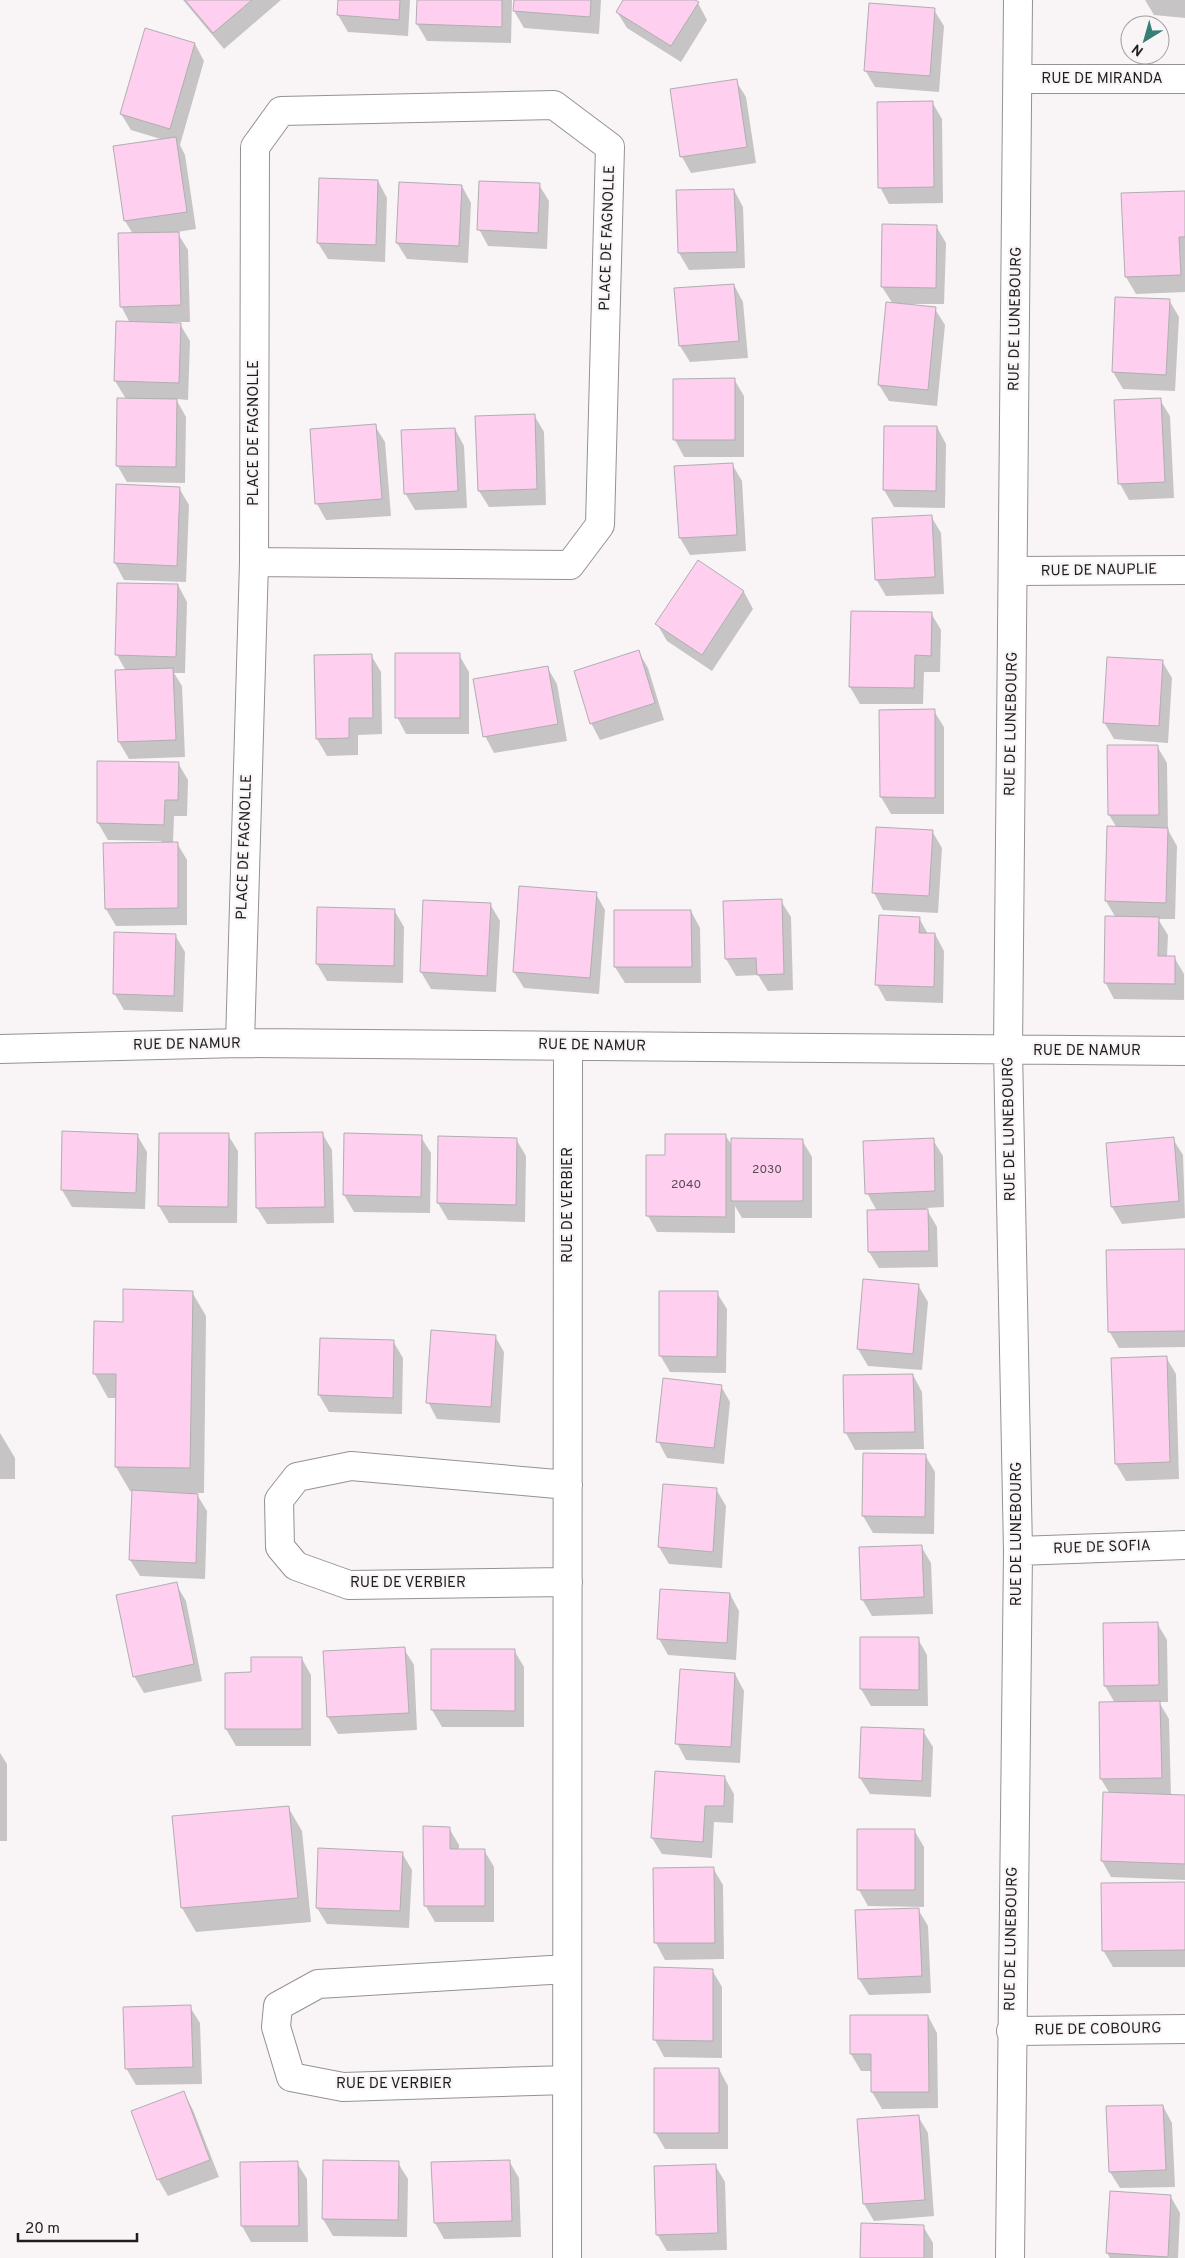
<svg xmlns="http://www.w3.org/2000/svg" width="1185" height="2258" font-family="Overpass,sans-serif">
	<rect width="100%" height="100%" fill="#f9f5f7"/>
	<!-- shadow -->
	<path fill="#0003" d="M 183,0 L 281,0 L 224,49 Z
		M 340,0 L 410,0 L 408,36 L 348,32 L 338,15 Z
		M 418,0 L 512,0 L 511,43 L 427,41 L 417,24 Z
		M 515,0 L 601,0 L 599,34 L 524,28 L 514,11 Z
		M 625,0 L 692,0 L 698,3 L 707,20 L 681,62 L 627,28 L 617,12 Z
		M 1145,0 L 1185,0 L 1185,18 L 1154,15 Z
		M 934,10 L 944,26 L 939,92 L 875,87 L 865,70 Z
		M 195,44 L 204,61 L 180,145 L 185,155 L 196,229 L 177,232 L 188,250 L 190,322 L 173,322 L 173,324 L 180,324 L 190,341 L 188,400 L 176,399 L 186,417 L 185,483 L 127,482 L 117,465 L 126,399 L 115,381 L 130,323 L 121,306 L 133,234 L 125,221 L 164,140 L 131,130 L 121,114 Z
		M 736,81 L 746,97 L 756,163 L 691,173 L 682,157 Z
		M 932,102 L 942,119 L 943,203 L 889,204 L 880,187 Z
		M 378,181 L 387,198 L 385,262 L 328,259 L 318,243 Z
		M 539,185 L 549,201 L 547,249 L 488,246 L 479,229 Z
		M 462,186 L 471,203 L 468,263 L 407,259 L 397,243 Z
		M 734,190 L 743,207 L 745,268 L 689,270 L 679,253 Z
		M 1185,192 L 1185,292 L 1136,294 L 1126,277 Z
		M 936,226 L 946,243 L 944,304 L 905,304 L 905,306 L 935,309 L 945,325 L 937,406 L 889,401 L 879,385 L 893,304 L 882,287 Z
		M 734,285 L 743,302 L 748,358 L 690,362 L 680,346 Z
		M 1169,300 L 1179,317 L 1175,391 L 1123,389 L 1113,372 Z
		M 734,379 L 744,396 L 744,457 L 684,457 L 675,440 L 674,380 Z
		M 1160,400 L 1170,416 L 1174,498 L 1129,500 L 1120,484 Z
		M 534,415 L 544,432 L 546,505 L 489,507 L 479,491 Z
		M 375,426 L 385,442 L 391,516 L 326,520 L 317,504 Z
		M 937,427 L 946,444 L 945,508 L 894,507 L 884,490 Z
		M 455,429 L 464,446 L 467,508 L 415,510 L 405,493 Z
		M 732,464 L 742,481 L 746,551 L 690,555 L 680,538 Z
		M 179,488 L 189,505 L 186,582 L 124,580 L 115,563 Z
		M 931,516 L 941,533 L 944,594 L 886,596 L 876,579 Z
		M 698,562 L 744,592 L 753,609 L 712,671 L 667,641 L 657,624 Z
		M 178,585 L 187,602 L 185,673 L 174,673 L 182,686 L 185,757 L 129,759 L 119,742 L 126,671 L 117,655 Z
		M 931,613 L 941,630 L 940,672 L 924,672 L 923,704 L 860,704 L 850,687 Z
		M 638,651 L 648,668 L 664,720 L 600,740 L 591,723 Z
		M 371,655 L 381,672 L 382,734 L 358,735 L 358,755 L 327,756 L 317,739 Z
		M 459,655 L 469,672 L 469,734 L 406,734 L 397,717 Z
		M 1162,661 L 1172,678 L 1168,743 L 1114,739 L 1104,722 Z
		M 547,667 L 557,684 L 567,741 L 494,753 L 485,736 Z
		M 880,711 L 934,711 L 944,727 L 944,814 L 891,814 L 881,797 Z
		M 1157,746 L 1167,763 L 1168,830 L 1177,846 L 1175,919 L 1158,919 L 1168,935 L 1167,957 L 1174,957 L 1184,974 L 1184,1000 L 1114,999 L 1105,982 L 1116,918 L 1106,901 L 1108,827 L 1117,828 L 1109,815 Z
		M 99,762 L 178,763 L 188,780 L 187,816 L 174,816 L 173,843 L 177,843 L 187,860 L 187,925 L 116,926 L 106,909 L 162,841 L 108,840 L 98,823 Z
		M 932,831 L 942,848 L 938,913 L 883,910 L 874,893 Z
		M 596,894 L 605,910 L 599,994 L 524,988 L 514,972 Z
		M 781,901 L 791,917 L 793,990 L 768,991 L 758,975 L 736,976 L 726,959 Z
		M 490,904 L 500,921 L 496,992 L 431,989 L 421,972 Z
		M 318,908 L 394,910 L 404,927 L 403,983 L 327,981 L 317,964 Z
		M 691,911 L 700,928 L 701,983 L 625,983 L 615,967 Z
		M 919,918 L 928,934 L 935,934 L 944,951 L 943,1003 L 886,1001 L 877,985 Z
		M 175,935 L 185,952 L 183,1012 L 124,1010 L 114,993 Z
		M 322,1133 L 332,1150 L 334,1223 L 267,1224 L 257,1208 Z
		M 137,1135 L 147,1152 L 145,1209 L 72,1207 L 62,1190 Z
		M 228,1135 L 238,1151 L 237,1223 L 169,1223 L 159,1206 Z
		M 725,1135 L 733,1147 L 802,1140 L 812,1157 L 812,1218 L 742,1218 L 735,1206 L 735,1233 L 657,1232 L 648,1216 Z
		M 421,1137 L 431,1153 L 430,1213 L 354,1212 L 344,1195 Z
		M 516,1139 L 526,1156 L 525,1222 L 448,1220 L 438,1203 Z
		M 1173,1139 L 1183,1155 L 1185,1218 L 1122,1224 L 1112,1207 Z
		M 933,1140 L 943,1156 L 944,1207 L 926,1208 L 937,1227 L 938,1267 L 879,1268 L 869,1252 L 877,1211 L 867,1193 Z
		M 1185,1250 L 1185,1347 L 1119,1348 L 1109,1331 Z
		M 918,1285 L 928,1302 L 922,1370 L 868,1366 L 858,1349 Z
		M 192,1292 L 206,1316 L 204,1493 L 196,1493 L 207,1511 L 205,1579 L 140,1576 L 130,1560 L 133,1492 L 130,1491 L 116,1467 L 117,1398 L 108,1398 L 94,1373 L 124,1323 Z
		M 717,1293 L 727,1309 L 726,1373 L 670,1372 L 660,1355 Z
		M 495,1336 L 504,1352 L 500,1423 L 437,1419 L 428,1402 Z
		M 393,1341 L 403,1358 L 402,1414 L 329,1412 L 319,1395 Z
		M 1166,1357 L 1176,1374 L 1179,1479 L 1126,1481 L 1116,1464 L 1113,1359 Z
		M 913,1375 L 922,1392 L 924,1449 L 855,1450 L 846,1433 Z
		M 721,1386 L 730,1402 L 724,1464 L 667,1458 L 658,1441 Z
		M 0,1433 L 15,1458 L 15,1479 L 0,1479 Z
		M 925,1455 L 935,1472 L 934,1534 L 873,1533 L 863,1516 Z
		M 716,1489 L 726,1506 L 722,1568 L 669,1564 L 659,1547 Z
		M 921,1546 L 931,1563 L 933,1614 L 872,1616 L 862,1599 Z
		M 176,1584 L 186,1601 L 202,1681 L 144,1693 L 134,1676 Z
		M 730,1594 L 739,1611 L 736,1660 L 668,1655 L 659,1639 Z
		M 1157,1623 L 1167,1640 L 1168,1702 L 1159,1702 L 1169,1719 L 1171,1796 L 1185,1797 L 1185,1880 L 1111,1877 L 1102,1861 L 1110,1794 L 1101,1779 L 1100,1703 L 1115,1703 L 1105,1686 Z
		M 918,1639 L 927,1655 L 928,1706 L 871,1706 L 861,1689 Z
		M 404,1649 L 414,1665 L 417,1730 L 338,1734 L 328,1717 L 324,1653 Z
		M 432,1650 L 514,1650 L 524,1667 L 524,1727 L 442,1727 L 432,1710 Z
		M 302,1659 L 311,1675 L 311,1746 L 236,1746 L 226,1729 Z
		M 735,1674 L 744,1691 L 740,1763 L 686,1760 L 677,1743 Z
		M 923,1731 L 933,1747 L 931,1797 L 870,1794 L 860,1778 Z
		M 0,1753 L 7,1764 L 7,1841 L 0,1841 Z
		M 725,1778 L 734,1794 L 733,1823 L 714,1822 L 712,1858 L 662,1854 L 652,1838 Z
		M 288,1807 L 302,1831 L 311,1922 L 196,1932 L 182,1908 Z
		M 449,1828 L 459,1845 L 459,1850 L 484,1850 L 494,1867 L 494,1922 L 435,1922 L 425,1905 Z
		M 914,1830 L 924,1847 L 924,1907 L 868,1906 L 859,1890 Z
		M 402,1853 L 412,1870 L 409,1928 L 327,1924 L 317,1908 Z
		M 713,1868 L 723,1885 L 724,1959 L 665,1960 L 656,1943 Z
		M 1185,1884 L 1185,1967 L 1113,1967 L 1103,1950 Z
		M 918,1909 L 928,1926 L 931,1993 L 869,1995 L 859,1979 Z
		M 655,1969 L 712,1970 L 722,1987 L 722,2058 L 664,2057 L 655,2040 Z
		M 190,2007 L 200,2023 L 202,2084 L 136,2085 L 126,2068 Z
		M 928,2016 L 937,2033 L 938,2108 L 882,2109 L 872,2092 L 872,2071 L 861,2071 L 851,2054 Z
		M 719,2069 L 728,2086 L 728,2149 L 665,2149 L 655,2132 Z
		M 184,2093 L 193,2110 L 219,2177 L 168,2196 L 158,2179 Z
		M 1163,2106 L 1172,2123 L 1175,2187 L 1120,2188 L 1110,2172 Z
		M 918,2116 L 928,2133 L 934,2216 L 874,2221 L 864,2204 L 858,2120 Z
		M 509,2161 L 519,2178 L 521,2237 L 444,2239 L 435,2223 Z
		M 297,2163 L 307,2179 L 308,2242 L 251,2242 L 242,2226 Z
		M 398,2163 L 408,2179 L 407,2237 L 333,2236 L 323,2219 Z
		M 715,2165 L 725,2182 L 727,2250 L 667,2251 L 657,2234 Z
		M 1171,2197 L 1180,2213 L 1178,2258 L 1110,2258 L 1107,2253 Z
		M 923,2226 L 933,2243 L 933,2258 L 862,2258 Z"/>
	<!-- building -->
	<path fill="#fecfef" stroke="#b1aeb0" d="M 185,0 L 252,0 L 213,33 Z
		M 338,0 L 400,0 L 399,20 L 337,15 Z
		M 417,0 L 502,0 L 502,27 L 416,24 Z
		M 514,0 L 591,0 L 590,17 L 513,11 Z
		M 623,0 L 695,0 L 699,2 L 671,46 L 616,12 Z
		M 869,3 L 935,8 L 930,76 L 864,71 Z
		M 145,28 L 195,43 L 170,129 L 120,114 Z
		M 737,79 L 747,147 L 680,157 L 670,89 Z
		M 933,101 L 934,187 L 878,188 L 877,102 Z
		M 176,137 L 187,212 L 124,221 L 113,146 Z
		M 319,178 L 378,180 L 376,245 L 317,243 Z
		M 479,181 L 540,183 L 538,233 L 477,230 Z
		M 399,182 L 462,185 L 459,246 L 396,243 Z
		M 734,189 L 737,252 L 678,253 L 676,190 Z
		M 1185,191 L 1185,237 L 1179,237 L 1181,275 L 1125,277 L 1121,193 Z
		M 882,224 L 937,225 L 936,288 L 881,287 Z
		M 179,232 L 181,305 L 120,307 L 118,233 Z
		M 734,284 L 739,341 L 679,346 L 674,288 Z
		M 1115,297 L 1170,299 L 1166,375 L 1112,372 Z
		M 886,302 L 936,307 L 928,390 L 878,385 Z
		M 116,321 L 181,323 L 179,383 L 114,381 Z
		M 735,378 L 735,440 L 673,440 L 673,379 Z
		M 117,398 L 177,399 L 176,467 L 116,466 Z
		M 1161,398 L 1165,482 L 1118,484 L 1114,400 Z
		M 535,414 L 537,489 L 478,491 L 475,416 Z
		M 376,424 L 382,499 L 315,504 L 310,429 Z
		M 884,426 L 937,426 L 936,491 L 883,490 Z
		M 455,428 L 458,491 L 404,494 L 401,430 Z
		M 733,463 L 737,535 L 679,538 L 674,466 Z
		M 116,484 L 180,487 L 177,566 L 114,563 Z
		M 932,515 L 935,577 L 875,580 L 872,518 Z
		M 698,560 L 744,591 L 702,655 L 655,624 Z
		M 117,583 L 178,584 L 176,657 L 115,655 Z
		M 851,611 L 932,612 L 931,656 L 915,655 L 914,688 L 849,687 Z
		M 639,650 L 655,703 L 590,724 L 574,671 Z
		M 395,653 L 460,653 L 460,718 L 395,718 Z
		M 372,654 L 373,718 L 349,718 L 349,738 L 316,739 L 314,655 Z
		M 1107,657 L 1163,660 L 1159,726 L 1103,723 Z
		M 548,666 L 558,724 L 483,737 L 473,679 Z
		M 173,668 L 176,740 L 118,742 L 115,670 Z
		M 935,709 L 935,798 L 880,797 L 879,710 Z
		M 1107,745 L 1158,745 L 1159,815 L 1108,815 Z
		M 97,761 L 179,762 L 178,800 L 165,800 L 164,825 L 97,823 Z
		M 1107,826 L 1168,828 L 1166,903 L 1105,901 Z
		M 876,827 L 933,830 L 929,896 L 872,893 Z
		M 178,842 L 178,908 L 105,909 L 103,843 Z
		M 519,886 L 597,892 L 590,978 L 513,972 Z
		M 782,899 L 784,974 L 757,975 L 756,958 L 725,959 L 723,901 Z
		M 423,900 L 491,903 L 487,976 L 420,972 Z
		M 317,907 L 395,909 L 394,966 L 316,964 Z
		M 614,910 L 691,910 L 692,967 L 614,967 Z
		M 879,915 L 920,917 L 919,933 L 935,933 L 934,987 L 875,985 Z
		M 1105,916 L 1159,917 L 1158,956 L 1175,956 L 1175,984 L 1104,983 Z
		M 114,932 L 176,934 L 174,996 L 113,994 Z
		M 62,1131 L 138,1134 L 136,1193 L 61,1190 Z
		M 323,1132 L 325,1207 L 256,1208 L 255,1133 Z
		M 159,1133 L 229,1133 L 228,1207 L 158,1206 Z
		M 344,1133 L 422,1135 L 421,1197 L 343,1195 Z
		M 665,1134 L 726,1134 L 726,1217 L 646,1216 L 646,1155 L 665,1155 Z
		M 438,1136 L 517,1138 L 516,1205 L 437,1203 Z
		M 1174,1137 L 1179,1201 L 1111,1207 L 1106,1143 Z
		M 731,1138 L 803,1139 L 803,1201 L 731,1201 Z
		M 934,1138 L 935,1191 L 865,1194 L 863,1141 Z
		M 928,1209 L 929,1251 L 868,1252 L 867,1210 Z
		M 1185,1249 L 1185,1331 L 1108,1332 L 1106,1250 Z
		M 863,1279 L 919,1284 L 913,1354 L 857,1349 Z
		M 123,1289 L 193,1291 L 190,1468 L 115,1467 L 116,1374 L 93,1374 L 94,1321 L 123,1322 Z
		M 659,1291 L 718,1291 L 717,1357 L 659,1356 Z
		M 431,1330 L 496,1335 L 491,1407 L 426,1403 Z
		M 320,1338 L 394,1340 L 393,1398 L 318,1395 Z
		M 1167,1356 L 1170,1462 L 1115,1464 L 1111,1358 Z
		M 913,1374 L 915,1432 L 844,1433 L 843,1375 Z
		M 663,1378 L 722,1385 L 714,1448 L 656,1442 Z
		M 863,1453 L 926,1454 L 925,1517 L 862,1516 Z
		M 663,1484 L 717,1488 L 713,1552 L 658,1547 Z
		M 132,1490 L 198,1494 L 196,1563 L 129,1560 Z
		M 922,1545 L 924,1597 L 861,1600 L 859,1547 Z
		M 177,1582 L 194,1664 L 133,1677 L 116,1595 Z
		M 660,1589 L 730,1593 L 727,1643 L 657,1639 Z
		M 1158,1622 L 1159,1685 L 1104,1686 L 1103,1623 Z
		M 860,1637 L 919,1637 L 919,1690 L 860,1689 Z
		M 405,1647 L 409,1713 L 327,1717 L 323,1651 Z
		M 431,1649 L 515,1649 L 515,1711 L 431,1710 Z
		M 251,1657 L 302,1657 L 302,1729 L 225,1729 L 225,1673 L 251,1672 Z
		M 680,1669 L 735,1673 L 731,1747 L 675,1744 Z
		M 1160,1701 L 1162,1778 L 1100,1779 L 1099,1702 Z
		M 861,1727 L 924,1729 L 922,1781 L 859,1778 Z
		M 655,1771 L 725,1776 L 724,1806 L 705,1806 L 703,1842 L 651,1838 Z
		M 1103,1792 L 1185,1795 L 1185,1864 L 1101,1861 Z
		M 289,1806 L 298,1898 L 181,1908 L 172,1816 Z
		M 423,1826 L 450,1827 L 450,1849 L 485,1849 L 485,1906 L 424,1906 Z
		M 857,1829 L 915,1829 L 915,1890 L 857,1890 Z
		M 318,1848 L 403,1852 L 400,1911 L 316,1908 Z
		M 714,1867 L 715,1943 L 654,1943 L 653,1868 Z
		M 1185,1882 L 1185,1950 L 1102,1951 L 1101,1883 Z
		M 919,1908 L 922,1976 L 858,1979 L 855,1910 Z
		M 654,1967 L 713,1969 L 713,2041 L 653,2040 Z
		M 191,2005 L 193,2067 L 125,2069 L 123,2007 Z
		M 850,2015 L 928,2015 L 929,2092 L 871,2092 L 871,2054 L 850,2054 Z
		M 654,2068 L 719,2068 L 719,2133 L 654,2133 Z
		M 184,2091 L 210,2160 L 157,2180 L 131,2111 Z
		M 1163,2105 L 1166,2170 L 1109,2172 L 1106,2106 Z
		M 919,2115 L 925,2200 L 863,2204 L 857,2119 Z
		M 323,2160 L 399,2161 L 398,2220 L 322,2219 Z
		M 510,2160 L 512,2221 L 434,2223 L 431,2162 Z
		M 298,2161 L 299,2226 L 241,2226 L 240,2162 Z
		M 716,2164 L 718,2233 L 656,2235 L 654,2166 Z
		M 1110,2191 L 1171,2195 L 1168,2257 L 1106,2253 Z
		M 861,2223 L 924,2225 L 924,2258 L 860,2258 Z"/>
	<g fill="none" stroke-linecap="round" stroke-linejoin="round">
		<!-- minor casing -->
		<g stroke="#959194" stroke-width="30">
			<path id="minor" d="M 1018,79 L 1185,79
				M 1013,571 L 1185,570
				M 240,1043 L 254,562 L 255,147 L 281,111 L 554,105 L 610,147 L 600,525 L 570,565 L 254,562
				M 0,1049 L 240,1043 L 1185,1051
				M 1018,1551 L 1185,1545
				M 568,1582 L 349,1585 L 296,1566 L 280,1547 L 279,1500 L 297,1477 L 351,1466 L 568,1485
				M 567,1969 L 318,1984 L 278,2006 L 276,2027 L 291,2077 L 343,2087 L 567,2080
				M 1011,2031 L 1185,2029
				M 567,2258 L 568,1046
				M 1010,2258 L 1018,1551 L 1008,1050 L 1018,0"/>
		</g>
		<!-- minor -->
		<use href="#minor" stroke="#fff" stroke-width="28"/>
	</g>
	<g text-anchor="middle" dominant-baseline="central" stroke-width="4.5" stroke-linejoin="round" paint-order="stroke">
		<!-- number labels -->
		<g font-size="12" fill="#584b54">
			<text x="767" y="1170">2030</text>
			<text x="686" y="1185">2040</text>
		</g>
		<!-- street labels -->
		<g font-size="15" fill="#201f20" stroke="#f9f5f7">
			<text x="1102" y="79">RUE DE MIRANDA</text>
			<text transform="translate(608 238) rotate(-88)">PLACE DE FAGNOLLE</text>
			<text transform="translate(1016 319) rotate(-89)">RUE DE LUNEBOURG</text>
			<text transform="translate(254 433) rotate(-90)">PLACE DE FAGNOLLE</text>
			<text transform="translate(1099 571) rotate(-1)">RUE DE NAUPLIE</text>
			<text transform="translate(1012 724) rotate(-89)">RUE DE LUNEBOURG</text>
			<text transform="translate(245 847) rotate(-88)">PLACE DE FAGNOLLE</text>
			<text transform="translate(187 1045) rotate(-1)">RUE DE NAMUR</text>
			<text transform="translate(592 1046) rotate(1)">RUE DE NAMUR</text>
			<text x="1087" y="1051">RUE DE NAMUR</text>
			<text transform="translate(1010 1129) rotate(-91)">RUE DE LUNEBOURG</text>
			<text transform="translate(568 1205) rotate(-90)">RUE DE VERBIER</text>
			<text transform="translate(1017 1534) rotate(-90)">RUE DE LUNEBOURG</text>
			<text transform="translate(1102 1548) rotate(-2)">RUE DE SOFIA</text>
			<text x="408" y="1583">RUE DE VERBIER</text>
			<text transform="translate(1012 1939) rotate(-89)">RUE DE LUNEBOURG</text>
			<text transform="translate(1098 2030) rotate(-1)">RUE DE COBOURG</text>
			<text x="394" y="2084">RUE DE VERBIER</text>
		</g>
	</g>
	<!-- north arrow -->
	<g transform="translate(1145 40) rotate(217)"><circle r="24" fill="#f9f5f7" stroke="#a29fa1"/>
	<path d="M0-4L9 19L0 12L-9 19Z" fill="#377e79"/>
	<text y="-8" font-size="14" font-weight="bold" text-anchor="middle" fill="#201f20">N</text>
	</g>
	<!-- scale -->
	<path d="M18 2233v8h119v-8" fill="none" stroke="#201f20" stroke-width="2.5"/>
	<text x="25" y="2233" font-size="15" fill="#201f20" stroke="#f9f5f7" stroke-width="4" paint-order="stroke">20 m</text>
</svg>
